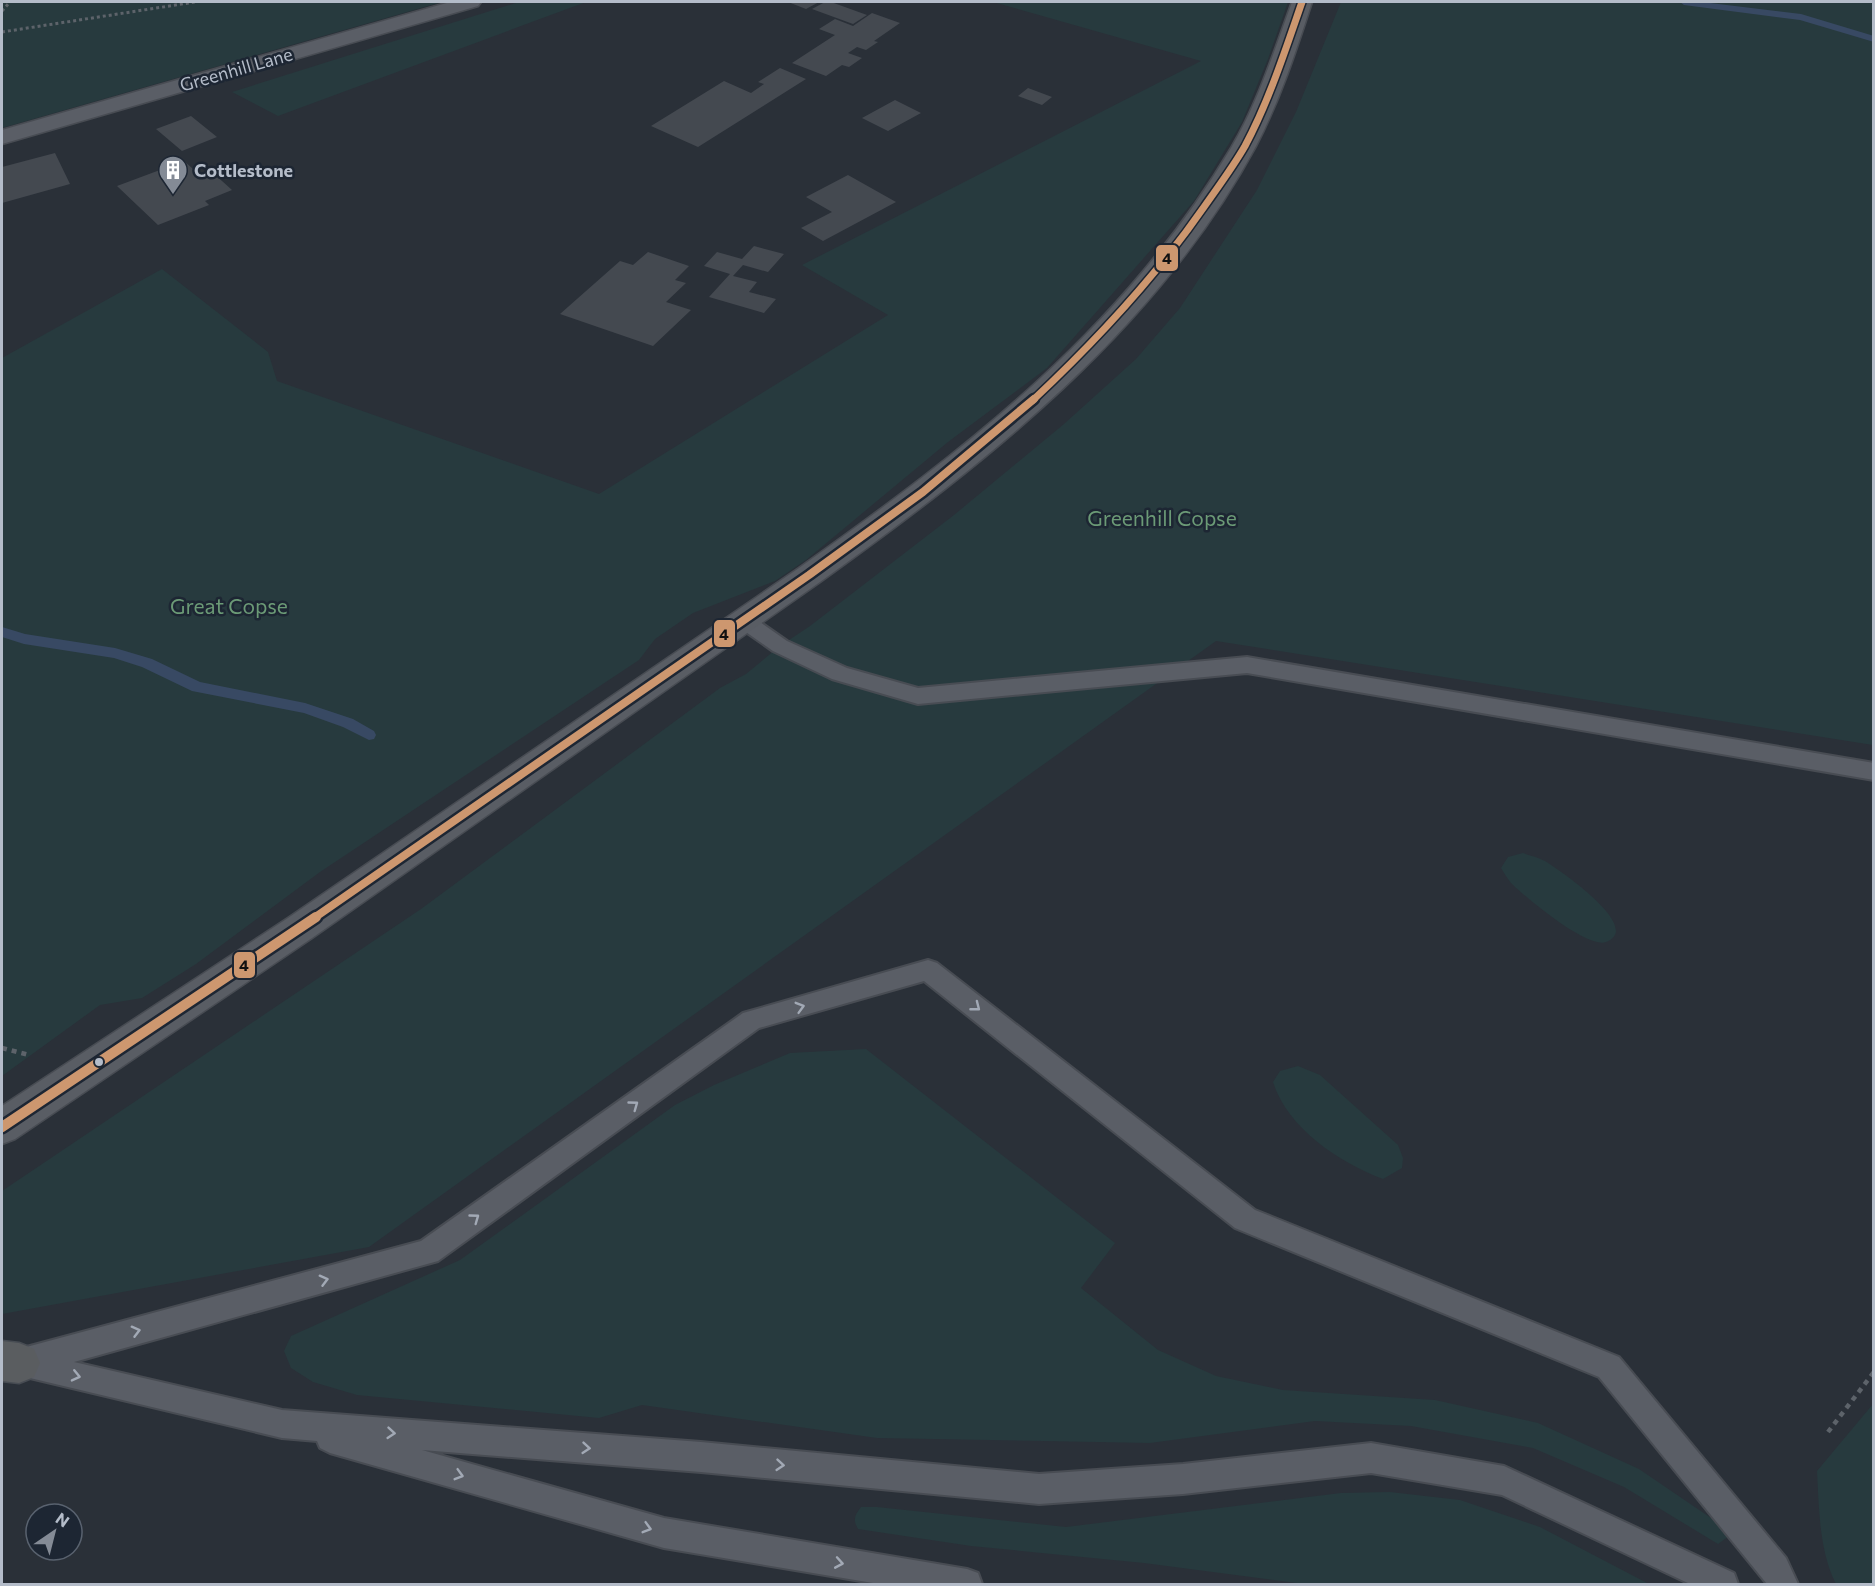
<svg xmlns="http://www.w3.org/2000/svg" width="1875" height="1586" font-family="Commissioner,sans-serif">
	<rect width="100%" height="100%" fill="#2a3038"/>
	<!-- green -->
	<path fill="#273a3e" d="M 2,2 L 442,2 L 2,128 Z
		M 519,2 L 586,2 L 278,116 L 232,92 Z
		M 993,2 L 1288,2 L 1268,59 L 1242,122 L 1194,201 L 1047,368 L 948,442 L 806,560 L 775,581 L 693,613 L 655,639 L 639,660 L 320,872 L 196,964 L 142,998 L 100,1005 L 2,1076 L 2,358 L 162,269 L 268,352 L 277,381 L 599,494 L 888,315 L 802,265 L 1201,61 Z
		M 1341,2 L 1873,2 L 1873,745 L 1216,641 L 369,1247 L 2,1314 L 2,1191 L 421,909 L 720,688 L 746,674 L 780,646 L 810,626 L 954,515 L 1064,424 L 1136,359 L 1180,308 L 1257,190 L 1296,112 Z
		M 1523,853 C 1530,856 1538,857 1545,861 C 1558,869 1645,928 1606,942 C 1587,949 1525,897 1511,883 C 1507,878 1504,873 1501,868 L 1508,857 Z
		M 866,1049 L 1115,1243 L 1081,1288 L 1158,1350 L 1216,1376 L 1283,1390 L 1435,1400 L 1538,1423 L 1639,1469 L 1733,1533 L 1718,1544 L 1624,1487 L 1533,1448 L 1411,1426 L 1315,1421 L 1150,1443 L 877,1438 L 642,1405 L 599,1418 L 357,1395 L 313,1382 L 291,1368 L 284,1351 L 291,1336 L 460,1260 L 675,1105 L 714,1085 L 790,1053 Z
		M 1298,1066 L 1320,1075 L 1398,1145 L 1403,1158 L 1402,1168 L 1383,1179 C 1339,1162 1288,1129 1273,1082 L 1280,1071 Z
		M 1873,1404 L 1873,1584 L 1836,1584 C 1819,1551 1819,1508 1817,1471 Z
		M 1390,1492 L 1460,1500 L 1540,1527 L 1649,1584 L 1304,1584 L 1144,1563 L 971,1546 L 858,1529 C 853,1520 854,1516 861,1507 L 877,1507 L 1066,1527 L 1341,1493 Z"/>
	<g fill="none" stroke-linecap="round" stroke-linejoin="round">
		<!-- stream -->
		<path fill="#384963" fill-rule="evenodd" d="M 1680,2 L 1702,2 L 1801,14 L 1874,36 L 1874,42 L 1800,20 L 1684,5 Z
			M 2,627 L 25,634 L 115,648 L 152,659 L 200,682 L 305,703 L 353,719 L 374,731 L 376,735 L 374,739 L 369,740 L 343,727 L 304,713 L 192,691 L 142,667 L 114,658 L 24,644 L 2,637 Z"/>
	</g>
	<!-- building -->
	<path fill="#444950" d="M 788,2 L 819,2 L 806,9 Z
		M 825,2 L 831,2 L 867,15 L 853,24 L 812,9 Z
		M 872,13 L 900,23 L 874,41 L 878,42 L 866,50 L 857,47 L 848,53 L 862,58 L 849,67 L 842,65 L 826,76 L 792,63 L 835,35 L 819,29 L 835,19 L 853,26 Z
		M 780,68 L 806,79 L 698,147 L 651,126 L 724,81 L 751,93 L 764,84 L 758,82 Z
		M 1028,88 L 1052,97 L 1042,105 L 1018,96 Z
		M 895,100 L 921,113 L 888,131 L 862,118 Z
		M 191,116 L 217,137 L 182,151 L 156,129 Z
		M 55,153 L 70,184 L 2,203 L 2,167 Z
		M 184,161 L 201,176 L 212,172 L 232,190 L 205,201 L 209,205 L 158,225 L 117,186 Z
		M 848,175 L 896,202 L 823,241 L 801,228 L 832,212 L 806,197 Z
		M 754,246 L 784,254 L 768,272 L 743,265 L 733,276 L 757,282 L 749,292 L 776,299 L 764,313 L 709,297 L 730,274 L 704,266 L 717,252 L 742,259 Z
		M 648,252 L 689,266 L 675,280 L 686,283 L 666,302 L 691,310 L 653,346 L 560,314 L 620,261 L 633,265 Z"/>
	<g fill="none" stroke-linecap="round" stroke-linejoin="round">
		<!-- lane casing -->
		<g stroke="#484c53" stroke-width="4">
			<path id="lane" d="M 743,613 L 750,615 L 787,641 L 847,668 L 918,688 L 1247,657 L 1874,763 L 1874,780 L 1247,673 L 918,704 L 832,679 L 773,651 L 736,625 L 733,620 L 736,615 Z
				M 928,960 L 937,963 L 1255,1210 L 1619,1357 L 1786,1558 L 1798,1584 L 1767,1584 L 1599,1377 L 1235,1228 L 924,981 L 759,1028 L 438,1261 L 74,1362 L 282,1410 L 701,1442 L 1039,1474 L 1183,1464 L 1371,1443 L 1504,1466 L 1734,1573 L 1738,1584 L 1690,1584 L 1502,1495 L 1371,1473 L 1183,1494 L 1039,1504 L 701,1472 L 422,1450 L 664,1518 L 967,1569 L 978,1573 L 982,1584 L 879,1584 L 664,1548 L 330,1453 L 320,1448 L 317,1441 L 282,1438 L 9,1373 L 5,1363 L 9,1353 L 19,1349 L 421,1241 L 743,1013 Z"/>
		</g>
		<!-- street casing -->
		<g stroke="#484c53" stroke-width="3">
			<path id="street" d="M 450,2 L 481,2 L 478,6 L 2,144 L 2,130 Z"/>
		</g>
		<!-- secondary casing -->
		<g stroke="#484c53" stroke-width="3">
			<path id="secondary" d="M 1292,2 L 1312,2 C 1296,51 1280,100 1256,146 C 1156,331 987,462 820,582 L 312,938 L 15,1139 L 2,1144 L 2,1106 L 288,918 L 799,568 C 968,448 1123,329 1231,148 C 1258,103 1274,51 1292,2 Z"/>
		</g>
		<!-- highway casing -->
		<g stroke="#474c53" stroke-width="3">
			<path id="highway" d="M 2,1341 L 19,1343 L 34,1349 L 40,1363 L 34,1377 L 19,1383 L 2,1381 Z"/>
		</g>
		<!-- path-far1 -->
		<path stroke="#5d636a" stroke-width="3" stroke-dasharray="3 3" stroke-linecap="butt" d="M 2,11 L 10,2
			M 2,32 L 195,2"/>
		<!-- path -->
		<path stroke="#5d636a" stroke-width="4.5" stroke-dasharray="5 5" stroke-linecap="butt" d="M 2,1048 L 29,1055
			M 1828,1432 L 1874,1372"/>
		<!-- lane -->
		<use href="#lane" fill="#5a5e66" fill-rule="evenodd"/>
		<!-- street -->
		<use href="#street" fill="#5a5e66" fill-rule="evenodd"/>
		<!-- secondary -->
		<use href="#secondary" fill="#595d64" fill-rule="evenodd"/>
		<!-- highway -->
		<use href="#highway" fill="#5a5d60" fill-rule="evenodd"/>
		<!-- bus-1-far2 casing -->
		<g stroke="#1d2633" stroke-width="10">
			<path id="bus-1-far2" d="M 1032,401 C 1096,341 1154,279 1204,207 C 1218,187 1233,167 1245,146 C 1269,101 1285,51 1302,2"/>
		</g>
		<!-- bus-1-far1 casing -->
		<g stroke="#1d2633" stroke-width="13">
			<path id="bus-1-far1" d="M 314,918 L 809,575 L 923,492 L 1034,399"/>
		</g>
		<!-- bus-1 casing -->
		<g stroke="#1d2633" stroke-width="15">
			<path id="bus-1" d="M 2,1127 L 316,917"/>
		</g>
		<!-- bus-1-far2 -->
		<use href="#bus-1-far2" stroke="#cd976f" stroke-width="7"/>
		<!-- bus-1-far1 -->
		<use href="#bus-1-far1" stroke="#cd976f" stroke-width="8"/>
		<!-- bus-1 -->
		<use href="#bus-1" stroke="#cd976f" stroke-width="10"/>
	</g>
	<!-- one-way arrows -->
	<defs><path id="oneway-chevron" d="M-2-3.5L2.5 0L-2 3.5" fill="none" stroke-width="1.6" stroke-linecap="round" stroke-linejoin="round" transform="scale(1.5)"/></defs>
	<g stroke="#a2a9b5">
		<use href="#oneway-chevron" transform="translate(800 1007) rotate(-16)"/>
		<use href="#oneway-chevron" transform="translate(976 1007) rotate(38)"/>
		<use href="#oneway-chevron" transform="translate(634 1105) rotate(-36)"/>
		<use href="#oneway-chevron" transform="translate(475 1218) rotate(-36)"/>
		<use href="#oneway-chevron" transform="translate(324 1280) rotate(-15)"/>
		<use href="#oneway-chevron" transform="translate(136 1331) rotate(-15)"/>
		<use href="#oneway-chevron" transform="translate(76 1376) rotate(13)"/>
		<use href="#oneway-chevron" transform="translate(391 1433) rotate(5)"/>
		<use href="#oneway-chevron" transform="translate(586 1448) rotate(5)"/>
		<use href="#oneway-chevron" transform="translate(780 1465) rotate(5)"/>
		<use href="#oneway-chevron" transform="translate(459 1475) rotate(16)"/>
		<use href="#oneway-chevron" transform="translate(647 1528) rotate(16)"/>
		<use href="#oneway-chevron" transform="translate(839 1563) rotate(10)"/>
	</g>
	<!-- icons -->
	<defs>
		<g id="building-pin" transform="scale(1.5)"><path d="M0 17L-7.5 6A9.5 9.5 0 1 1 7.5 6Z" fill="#848b96" stroke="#1d2633"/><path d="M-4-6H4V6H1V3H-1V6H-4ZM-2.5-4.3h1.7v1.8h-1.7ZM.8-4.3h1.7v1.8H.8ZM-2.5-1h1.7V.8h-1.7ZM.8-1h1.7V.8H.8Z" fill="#fff"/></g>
	</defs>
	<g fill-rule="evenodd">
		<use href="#building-pin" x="173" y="170"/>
	</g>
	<!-- markers -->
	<circle fill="#b4bcc9" stroke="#1d2633" stroke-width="2" cx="99" cy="1062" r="5"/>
	<g text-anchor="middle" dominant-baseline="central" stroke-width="5" stroke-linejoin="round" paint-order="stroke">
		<!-- far-street labels -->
		<g font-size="18" fill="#b4bcc9" stroke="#1d2633">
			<text transform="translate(236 69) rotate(-16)">Greenhill Lane</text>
		</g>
		<!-- far-poi labels -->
		<g font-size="18" font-weight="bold" fill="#b4bcc9" stroke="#1d2633" text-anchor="start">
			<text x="194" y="170">Cottlestone</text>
		</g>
		<!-- park labels -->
		<g font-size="21" fill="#6b9a76" stroke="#1d2633">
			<text x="1162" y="517">Greenhill Copse</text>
			<text x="229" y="605">Great Copse</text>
		</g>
	</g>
	<g stroke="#1d2633" stroke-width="2">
		<rect x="1155" y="244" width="24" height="28" rx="6" fill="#cd976f"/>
		<rect x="713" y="619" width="23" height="29" rx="6" fill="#cd976f"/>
		<rect x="233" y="951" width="23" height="28" rx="6" fill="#cd976f"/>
	</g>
	<g font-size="16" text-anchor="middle" font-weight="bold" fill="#111">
		<text x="1167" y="264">4</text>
		<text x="724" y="640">4</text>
		<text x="244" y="971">4</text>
	</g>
	<!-- border -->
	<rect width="1875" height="1586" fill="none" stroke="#b4bcc9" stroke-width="6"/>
	<!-- north arrow -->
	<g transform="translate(54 1532) rotate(35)"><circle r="28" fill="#1d2633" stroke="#59626f" stroke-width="1.5"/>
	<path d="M0-4.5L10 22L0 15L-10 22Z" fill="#848b96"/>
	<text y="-9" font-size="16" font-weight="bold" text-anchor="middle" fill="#b4bcc9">N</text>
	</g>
</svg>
